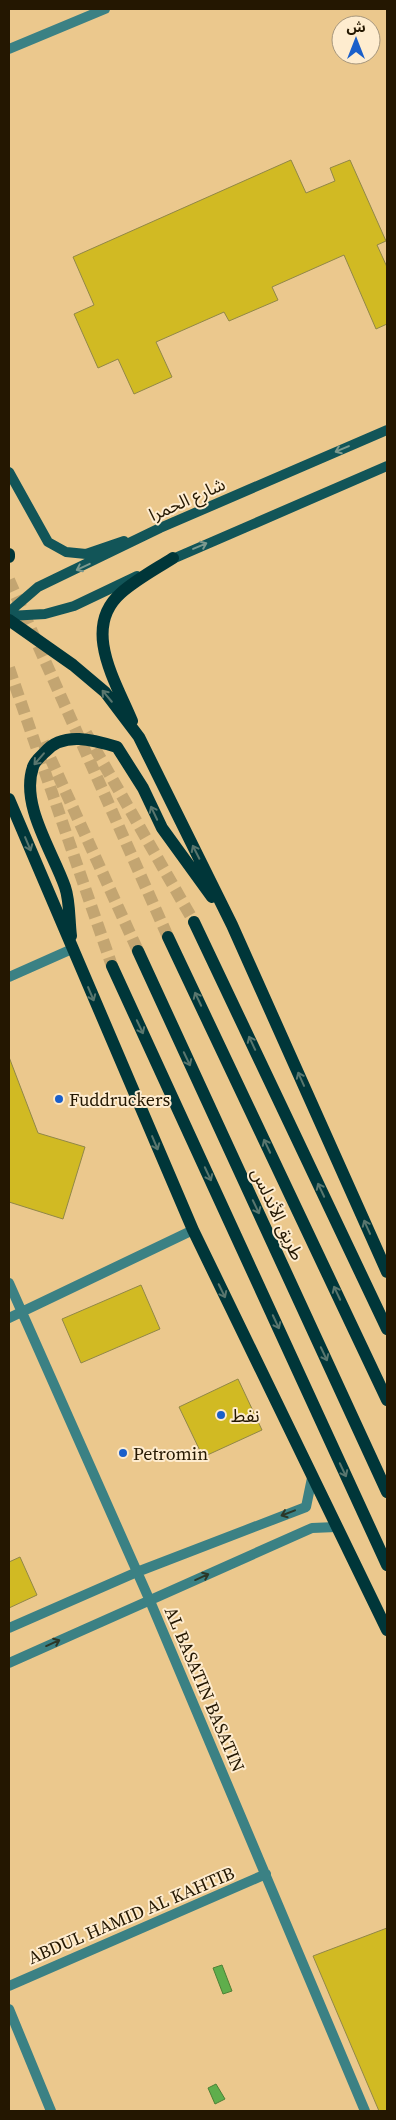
<svg xmlns="http://www.w3.org/2000/svg" width="396" height="2120" font-family="'Source Serif 4','Noto Sans Arabic',serif">
	<rect width="100%" height="100%" fill="#ebc88d"/>
	<!-- water -->
	<path fill="#5fae4c" stroke="#4d8136" d="M 222,1965 L 232,1991 L 223,1994 L 213,1968 Z
		M 216,2084 L 225,2099 L 215,2104 L 208,2088 Z"/>
	<!-- building -->
	<path fill="#d1ba23" stroke="#918747" d="M 291,160 L 306,193 L 335,181 L 330,168 L 350,160 L 386,241 L 377,245 L 387,267 L 387,324 L 376,329 L 344,255 L 272,287 L 278,300 L 229,321 L 224,312 L 156,342 L 172,377 L 134,394 L 118,359 L 98,368 L 74,314 L 94,305 L 73,257 Z
		M 9,1057 L 38,1133 L 85,1147 L 63,1219 L 9,1202 Z
		M 141,1285 L 160,1329 L 81,1363 L 62,1319 Z
		M 238,1379 L 262,1430 L 203,1457 L 179,1407 Z
		M 20,1557 L 37,1595 L 9,1608 L 9,1562 Z
		M 387,1928 L 387,2111 L 379,2111 L 313,1956 Z"/>
	<g fill="none" stroke-linecap="round" stroke-linejoin="round">
		<!-- primary-tunnel -->
		<path stroke="#c3a571" stroke-width="12" stroke-dasharray="12 6" stroke-linecap="butt" d="M 9,580 L 168,937
			M 9,668 L 112,966
			M 86,733 L 194,922
			M 43,742 L 138,951"/>
		<!-- service -->
		<path stroke="#3b8184" stroke-width="10" d="M 9,49 L 105,9"/>
		<!-- minor -->
		<path stroke="#3b8184" stroke-width="10" d="M 9,977 L 72,949
			M 9,1283 L 150,1601 L 365,2111
			M 9,1318 L 193,1230
			M 9,1628 L 137,1572 L 306,1507 L 312,1478
			M 9,1663 L 312,1528 L 336,1527
			M 9,1986 L 266,1874
			M 9,2009 L 51,2111"/>
		<!-- secondary -->
		<path stroke="#125558" stroke-width="10" d="M 9,472 L 48,542 L 66,552 L 86,554 L 124,541
			M 168,561 L 387,466
			M 9,612 L 38,587 L 160,528 L 387,430
			M 9,616 L 45,614 L 74,606 L 137,576"/>
		<!-- primary -->
		<path stroke="#003639" stroke-width="12" d="M 9,554 L 9,557
			M 9,620 L 73,665 L 105,692 L 139,737 L 232,925 L 387,1272
			M 132,721 C 116,682 81,628 121,593 C 137,579 156,569 173,558
			M 9,799 L 193,1230 L 387,1630
			M 194,922 L 387,1329
			M 71,936 C 69,921 70,901 65,887 C 53,852 20,805 33,767 C 34,762 41,756 45,752 C 63,731 94,740 117,747 L 143,788 L 162,828 L 212,897
			M 168,937 L 387,1400
			M 138,951 L 387,1492
			M 112,966 L 387,1565"/>
	</g>
	<!-- one-way arrows -->
	<defs><path id="oneway-shaft" d="M-6 0H5M1.5-3L5.5 0L1.5 3" fill="none" stroke-width="1.6" stroke-linecap="round" stroke-linejoin="round" transform="scale(1.25)"/></defs>
	<g stroke="#7c998e">
		<use href="#oneway-shaft" transform="translate(342 449) rotate(157)"/>
		<use href="#oneway-shaft" transform="translate(200 546) rotate(-23)"/>
		<use href="#oneway-shaft" transform="translate(83 567) rotate(155)"/>
	</g>
	<g stroke="#59766e">
		<use href="#oneway-shaft" transform="translate(107 696) rotate(-130)"/>
		<use href="#oneway-shaft" transform="translate(39 759) rotate(131)"/>
		<use href="#oneway-shaft" transform="translate(154 813) rotate(-115)"/>
		<use href="#oneway-shaft" transform="translate(28 844) rotate(67)"/>
		<use href="#oneway-shaft" transform="translate(196 852) rotate(-117)"/>
		<use href="#oneway-shaft" transform="translate(91 994) rotate(67)"/>
		<use href="#oneway-shaft" transform="translate(198 999) rotate(-115)"/>
		<use href="#oneway-shaft" transform="translate(140 1027) rotate(65)"/>
		<use href="#oneway-shaft" transform="translate(252 1043) rotate(-115)"/>
		<use href="#oneway-shaft" transform="translate(187 1059) rotate(65)"/>
		<use href="#oneway-shaft" transform="translate(301 1079) rotate(-114)"/>
		<use href="#oneway-shaft" transform="translate(155 1143) rotate(67)"/>
		<use href="#oneway-shaft" transform="translate(267 1146) rotate(-115)"/>
		<use href="#oneway-shaft" transform="translate(208 1174) rotate(65)"/>
		<use href="#oneway-shaft" transform="translate(321 1190) rotate(-115)"/>
		<use href="#oneway-shaft" transform="translate(256 1207) rotate(65)"/>
		<use href="#oneway-shaft" transform="translate(367 1227) rotate(-114)"/>
		<use href="#oneway-shaft" transform="translate(222 1291) rotate(64)"/>
		<use href="#oneway-shaft" transform="translate(337 1293) rotate(-115)"/>
		<use href="#oneway-shaft" transform="translate(276 1322) rotate(65)"/>
		<use href="#oneway-shaft" transform="translate(324 1354) rotate(65)"/>
		<use href="#oneway-shaft" transform="translate(343 1470) rotate(65)"/>
	</g>
	<g stroke="#2b3728">
		<use href="#oneway-shaft" transform="translate(288 1513) rotate(159)"/>
		<use href="#oneway-shaft" transform="translate(202 1577) rotate(-24)"/>
		<use href="#oneway-shaft" transform="translate(53 1643) rotate(-24)"/>
	</g>
	<!-- markers -->
	<g fill="#1a5fca" stroke="#feeccf" stroke-width="2">
		<circle cx="59" cy="1099" r="5"/>
		<circle cx="221" cy="1415" r="5"/>
		<circle cx="123" cy="1453" r="5"/>
	</g>
	<g text-anchor="middle" dominant-baseline="central" stroke-width="4" stroke-linejoin="round" paint-order="stroke">
		<!-- street labels -->
		<g font-size="18" fill="#241701" stroke="#feeccf">
			<text transform="translate(187 499) rotate(-24)">شارع الحمرا</text>
			<text transform="translate(278 1214) rotate(65)">طريق الأندلس</text>
			<text transform="translate(205 1689) rotate(67)">AL BASATIN BASATIN</text>
			<text transform="translate(131 1915) rotate(-23)">ABDUL HAMID AL KAHTIB</text>
		</g>
		<!-- poi labels -->
		<g font-size="18" fill="#241701" stroke="#feeccf" text-anchor="start">
			<text x="69" y="1099">Fuddruckers</text>
			<text x="231" y="1415">نفط</text>
			<text x="133" y="1453">Petromin</text>
		</g>
	</g>
	<!-- border -->
	<rect width="396" height="2120" fill="none" stroke="#241701" stroke-width="20"/>
	<!-- north arrow -->
	<g transform="translate(356 40)"><circle r="24" fill="#feeccf" stroke="#a7977d"/>
	<path d="M0-4L9 19L0 12L-9 19Z" fill="#1a5fca"/>
	<text y="-8" font-size="14" font-weight="bold" text-anchor="middle" fill="#241701">ش</text>
	</g>
</svg>
